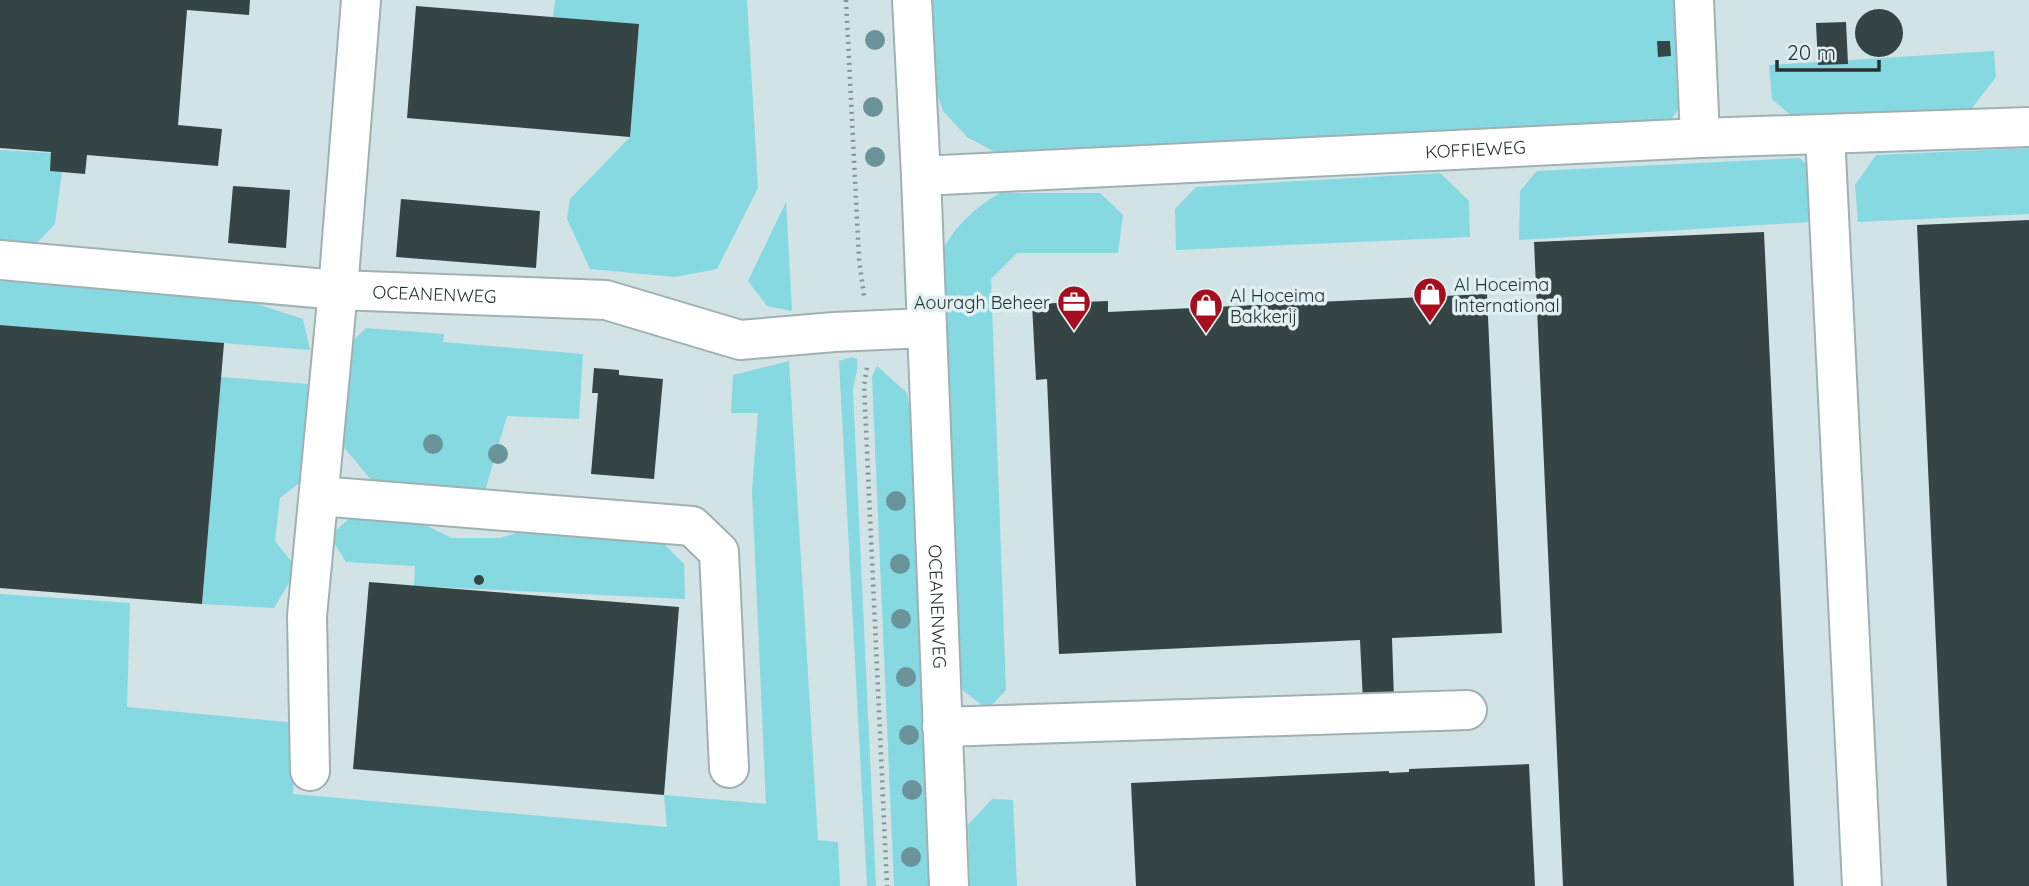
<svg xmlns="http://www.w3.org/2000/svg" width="2029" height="886" font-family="Quicksand,sans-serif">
	<rect width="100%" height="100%" fill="#d1e3e5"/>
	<!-- green -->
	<path fill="#86d8e1" d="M 555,0 L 747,0 L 758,188 L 717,269 L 675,277 L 590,269 L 567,219 L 570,199 L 630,137 L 639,25 L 553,17 Z
		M 931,0 L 1681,0 L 1684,101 L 1668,124 L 1023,153 L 993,151 L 967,137 L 943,111 L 935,87 Z
		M 1994,51 L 1996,77 L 1971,109 L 1794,118 L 1772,99 L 1769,65 Z
		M 2029,148 L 2029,214 L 1858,222 L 1855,185 L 1876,155 Z
		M 0,150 L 52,153 L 62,172 L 55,224 L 35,245 L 0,242 Z
		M 1800,158 L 1822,180 L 1825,221 L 1519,240 L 1520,191 L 1537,171 Z
		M 1440,173 L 1469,201 L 1470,237 L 1176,250 L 1175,209 L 1196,187 Z
		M 1000,193 L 1100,193 L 1123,215 L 1118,253 L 1017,253 L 991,279 L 1006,690 L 992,705 L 984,707 L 960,688 L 942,250 C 958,224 974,208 1000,193 Z
		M 786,202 L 792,311 L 767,306 L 748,281 Z
		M 0,270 L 233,296 L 303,319 L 310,350 L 0,325 Z
		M 366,328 L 444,334 L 443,342 L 583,354 L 579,419 L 507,416 L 485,491 L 373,482 L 341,444 L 348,346 Z
		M 852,357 L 857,359 C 859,370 854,380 853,391 L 876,886 L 867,886 L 839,361 Z
		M 789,361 L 818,840 L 838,842 L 840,886 L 0,886 L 0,594 L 130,603 L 127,707 L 296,723 L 293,794 L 667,827 L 664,795 L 766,804 L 752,490 L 758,413 L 731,413 L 733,375 Z
		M 877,366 L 907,393 L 910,411 L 929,886 L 894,886 L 872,377 Z
		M 221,377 L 309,384 L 307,477 L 280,498 L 275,541 L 297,569 L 274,608 L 202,604 Z
		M 356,512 L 411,518 L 452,538 L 500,538 L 540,526 L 661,541 L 684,564 L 685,599 L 414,586 L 415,566 L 346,562 L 330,536 Z
		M 992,799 L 1013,800 L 1017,886 L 970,886 L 968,825 Z"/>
	<!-- building -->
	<path fill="#354445" d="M 0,0 L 250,0 L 249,15 L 187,10 L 178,125 L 222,129 L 218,166 L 87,155 L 85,174 L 62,172 L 50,171 L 51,152 L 0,148 Z
		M 416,6 L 639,24 L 630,137 L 407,118 Z
		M1855 33a24 24 0 1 1 48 0a24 24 0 1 1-48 0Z
		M 1846,22 L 1848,64 L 1818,65 L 1816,23 Z
		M 1657,41 L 1670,41 L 1671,56 L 1658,57 Z
		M 233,186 L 290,190 L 286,248 L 228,243 Z
		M 401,199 L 540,211 L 536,268 L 396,257 Z
		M 2029,220 L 2029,886 L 1947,886 L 1917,225 Z
		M 1764,232 L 1794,886 L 1563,886 L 1534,242 Z
		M 1487,294 L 1502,633 L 1392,638 L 1394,700 L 1363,702 L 1360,640 L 1059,654 L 1047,379 L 1036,380 L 1032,304 L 1108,301 L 1108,312 Z
		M 0,325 L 224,343 L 202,604 L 0,588 Z
		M 594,368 L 619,370 L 619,375 L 663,379 L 654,479 L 591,474 L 598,393 L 592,393 Z
		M474 580a5 5 0 1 1 10 0a5 5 0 1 1-10 0Z
		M 369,582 L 679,607 L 664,795 L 353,769 Z
		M 1529,764 L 1535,886 L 1136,886 L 1131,783 L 1389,771 L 1389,773 L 1409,772 L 1409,769 Z"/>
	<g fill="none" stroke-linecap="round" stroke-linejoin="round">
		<!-- minor casing -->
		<g stroke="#a0b1b3" stroke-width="42">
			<g id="minor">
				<path id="s1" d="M 912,0 L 921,176 L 949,886"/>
				<path d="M 1694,0 L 1700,138"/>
				<path d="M 1825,134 L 1862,886"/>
				<path id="s2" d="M 921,176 L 1700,138 L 2029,127"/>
				<path id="s3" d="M 0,260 L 338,290 L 606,300 L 740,340 L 834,332 L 927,328"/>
				<path d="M 319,496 L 692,526 L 719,552 L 729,768"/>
				<path d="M 942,727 L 1467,710"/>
				<path d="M 310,771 L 307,616 L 338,290 L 361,0"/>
			</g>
		</g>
		<!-- path -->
		<path stroke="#859293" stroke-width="4.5" stroke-dasharray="2 5" stroke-linecap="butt" d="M 846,0 L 859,259 L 864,296
			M 867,368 L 864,385 L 887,886"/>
		<!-- minor -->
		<use href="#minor" stroke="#fff" stroke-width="38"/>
	</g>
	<!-- trees -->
	<g fill="#6a9499">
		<circle cx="875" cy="40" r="10"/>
		<circle cx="873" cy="107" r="10"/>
		<circle cx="875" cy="157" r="10"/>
		<circle cx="433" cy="444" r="10"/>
		<circle cx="498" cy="454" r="10"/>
		<circle cx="896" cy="501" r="10"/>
		<circle cx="900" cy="564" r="10"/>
		<circle cx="901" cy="619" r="10"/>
		<circle cx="906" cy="677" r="10"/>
		<circle cx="909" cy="735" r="10"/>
		<circle cx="912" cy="790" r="10"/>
		<circle cx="911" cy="857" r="10"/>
	</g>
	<!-- icons -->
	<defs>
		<g id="shop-pin" transform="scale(1.75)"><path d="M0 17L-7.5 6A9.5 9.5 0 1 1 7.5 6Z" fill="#a60e1e" stroke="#def0f2"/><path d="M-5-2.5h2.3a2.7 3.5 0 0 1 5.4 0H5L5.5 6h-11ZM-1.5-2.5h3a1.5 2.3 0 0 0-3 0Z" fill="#fff"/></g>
		<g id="office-pin" transform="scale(1.75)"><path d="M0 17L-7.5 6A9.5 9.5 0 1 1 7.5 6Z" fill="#a60e1e" stroke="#def0f2"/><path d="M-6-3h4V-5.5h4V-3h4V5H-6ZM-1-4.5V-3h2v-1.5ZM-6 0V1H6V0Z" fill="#fff"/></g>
	</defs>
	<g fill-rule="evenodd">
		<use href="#shop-pin" x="1430" y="294"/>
		<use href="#office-pin" x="1074" y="302"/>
		<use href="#shop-pin" x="1206" y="305"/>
	</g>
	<g text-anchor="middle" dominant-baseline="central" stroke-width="7" stroke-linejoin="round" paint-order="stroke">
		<!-- street labels -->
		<g font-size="18" fill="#293031" stroke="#def0f2">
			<text stroke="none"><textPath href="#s2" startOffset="555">KOFFIEWEG</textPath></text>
			<text stroke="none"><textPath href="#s3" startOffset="436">OCEANENWEG</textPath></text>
			<text stroke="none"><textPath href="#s1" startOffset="607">OCEANENWEG</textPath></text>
		</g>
		<!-- poi labels -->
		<g font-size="18" fill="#293031" stroke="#def0f2" text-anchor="start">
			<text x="1454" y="284">Al Hoceima<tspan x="1454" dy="21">International</tspan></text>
			<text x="1230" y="295">Al Hoceima<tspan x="1230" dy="21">Bakkerij</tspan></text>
			<text x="1050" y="302" text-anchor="end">Aouragh Beheer</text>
		</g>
	</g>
	<!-- scale -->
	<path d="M1777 60v10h102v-10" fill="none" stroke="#293031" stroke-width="3.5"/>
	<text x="1787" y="60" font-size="21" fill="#293031" stroke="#def0f2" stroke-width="5" paint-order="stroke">20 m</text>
</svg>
